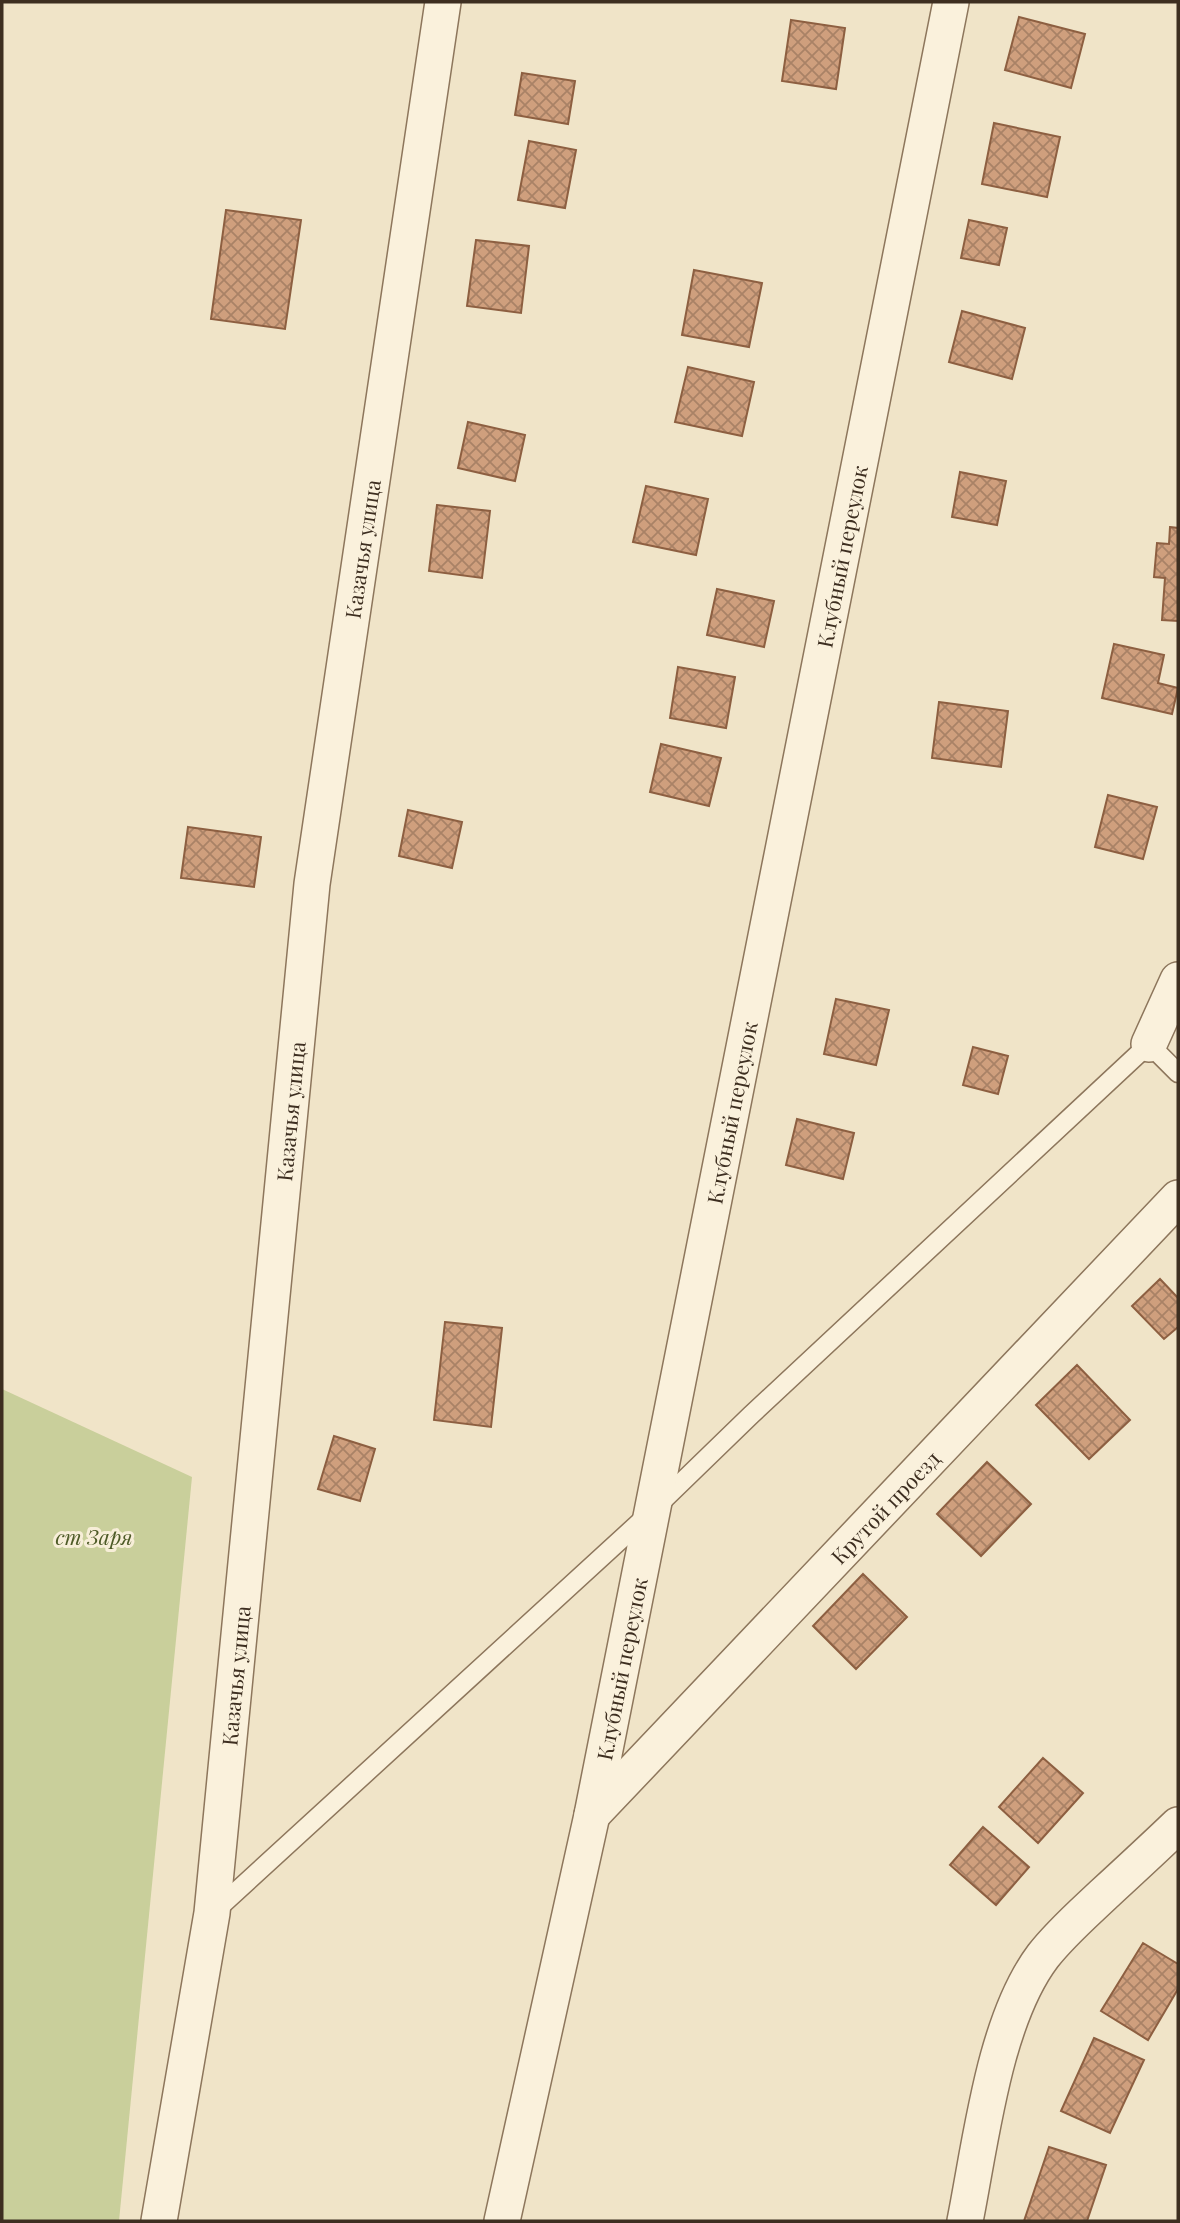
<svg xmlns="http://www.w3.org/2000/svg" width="1180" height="2223" font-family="'Playfair Display',serif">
	<defs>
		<pattern id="building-cross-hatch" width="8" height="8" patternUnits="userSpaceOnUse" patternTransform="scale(1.75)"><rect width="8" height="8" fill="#cf9f7d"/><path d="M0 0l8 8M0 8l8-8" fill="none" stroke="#a98266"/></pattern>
	</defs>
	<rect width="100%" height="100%" fill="#f0e4c8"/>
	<!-- green -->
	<path fill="#c9cf9b" d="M 2,1389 L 192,1477 L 119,2221 L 2,2221 Z"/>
	<!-- building -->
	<path fill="url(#building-cross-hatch)" stroke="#8d5f41" stroke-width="2" d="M 1019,17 L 1085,34 L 1071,88 L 1005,70 Z
		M 791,20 L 845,28 L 836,89 L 782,81 Z
		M 522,73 L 575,81 L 568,124 L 515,115 Z
		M 994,123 L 1060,137 L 1047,197 L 982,184 Z
		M 529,141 L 576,150 L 565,208 L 518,200 Z
		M 226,210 L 301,220 L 285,329 L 211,319 Z
		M 969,220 L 1007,228 L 999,265 L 961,258 Z
		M 476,240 L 529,246 L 521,313 L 467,306 Z
		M 694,270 L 762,283 L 749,347 L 682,335 Z
		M 962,311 L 1025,328 L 1012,379 L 949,362 Z
		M 688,367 L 754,382 L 742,436 L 675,422 Z
		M 468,422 L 525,435 L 515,481 L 458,468 Z
		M 960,472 L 1006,481 L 997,525 L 952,517 Z
		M 646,486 L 708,499 L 696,555 L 633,542 Z
		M 437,505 L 490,511 L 482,578 L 429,571 Z
		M 1170,527 L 1178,528 L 1178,621 L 1162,620 L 1165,578 L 1154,577 L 1157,543 L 1169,544 Z
		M 717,589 L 774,601 L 764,647 L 707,635 Z
		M 1114,644 L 1164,655 L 1158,683 L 1178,688 L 1172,714 L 1102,698 Z
		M 678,667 L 735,677 L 726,728 L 670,718 Z
		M 939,702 L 1008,711 L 1001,767 L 932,758 Z
		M 661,744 L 721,758 L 709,806 L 650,792 Z
		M 1108,795 L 1157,807 L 1143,859 L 1095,847 Z
		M 408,810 L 462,822 L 452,868 L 399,856 Z
		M 188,827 L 261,837 L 254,887 L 181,878 Z
		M 836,999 L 889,1010 L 876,1065 L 824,1054 Z
		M 973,1047 L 1008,1056 L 998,1094 L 963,1085 Z
		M 797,1119 L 854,1133 L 843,1179 L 786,1165 Z
		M 1160,1279 L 1178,1298 L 1178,1327 L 1164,1339 L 1132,1306 Z
		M 445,1322 L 502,1328 L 491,1427 L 434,1420 Z
		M 1077,1365 L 1130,1420 L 1089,1459 L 1036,1405 Z
		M 334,1436 L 375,1449 L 360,1501 L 318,1489 Z
		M 987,1462 L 1031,1504 L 981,1556 L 937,1514 Z
		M 863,1574 L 907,1617 L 856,1669 L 813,1626 Z
		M 1043,1758 L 1083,1793 L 1038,1843 L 999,1807 Z
		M 983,1827 L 1029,1867 L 996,1905 L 950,1865 Z
		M 1143,1943 L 1178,1964 L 1178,1989 L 1148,2040 L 1101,2011 Z
		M 1094,2038 L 1144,2060 L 1110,2133 L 1061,2111 Z
		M 1049,2147 L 1106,2165 L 1087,2221 L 1024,2221 Z"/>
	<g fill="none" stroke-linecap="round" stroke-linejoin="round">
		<!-- lane casing -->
		<g stroke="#8d765c" stroke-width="21">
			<path id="lane" d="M 1153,1040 L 1149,1044 L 1178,1073
				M 215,1911 L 653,1510 L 751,1415 L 1149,1044"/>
		</g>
		<!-- street casing -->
		<g stroke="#8d765c" stroke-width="38">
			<g id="street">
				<path d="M 1149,1044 L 1178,980"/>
				<path id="s1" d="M 592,1815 L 1178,1198"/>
				<path id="s2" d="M 159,2221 L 212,1913 L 312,884 L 443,2"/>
				<path id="s3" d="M 502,2221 L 592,1815 L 951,2"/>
				<path d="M 965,2221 C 981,2141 994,2021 1043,1956 C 1061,1933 1083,1914 1103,1895 C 1128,1872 1153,1849 1178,1825"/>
			</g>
		</g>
		<!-- lane -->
		<use href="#lane" stroke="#faf1dc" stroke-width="18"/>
		<!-- street -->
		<use href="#street" stroke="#faf1dc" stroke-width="35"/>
	</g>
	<g text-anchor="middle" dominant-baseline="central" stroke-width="6" stroke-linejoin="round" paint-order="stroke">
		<!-- street labels -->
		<g font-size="21" fill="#3d2e20" stroke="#f7eed8">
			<text stroke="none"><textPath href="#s2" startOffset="1685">Казачья улица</textPath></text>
			<text stroke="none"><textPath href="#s3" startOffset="1699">Клубный переулок</textPath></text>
			<text stroke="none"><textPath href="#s2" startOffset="1118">Казачья улица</textPath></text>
			<text stroke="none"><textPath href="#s3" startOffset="1132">Клубный переулок</textPath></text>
			<text stroke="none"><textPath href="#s1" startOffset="425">Крутой проезд</textPath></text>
			<text stroke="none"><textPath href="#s3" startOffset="565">Клубный переулок</textPath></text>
			<text stroke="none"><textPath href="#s2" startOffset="551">Казачья улица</textPath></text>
		</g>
		<!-- park labels -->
		<g font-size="21" font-style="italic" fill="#4d5a26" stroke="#f7eed8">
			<text x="94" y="1536">ст Заря</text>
		</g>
	</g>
	<!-- border -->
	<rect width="1180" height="2223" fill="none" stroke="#3d2e20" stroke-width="7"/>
</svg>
